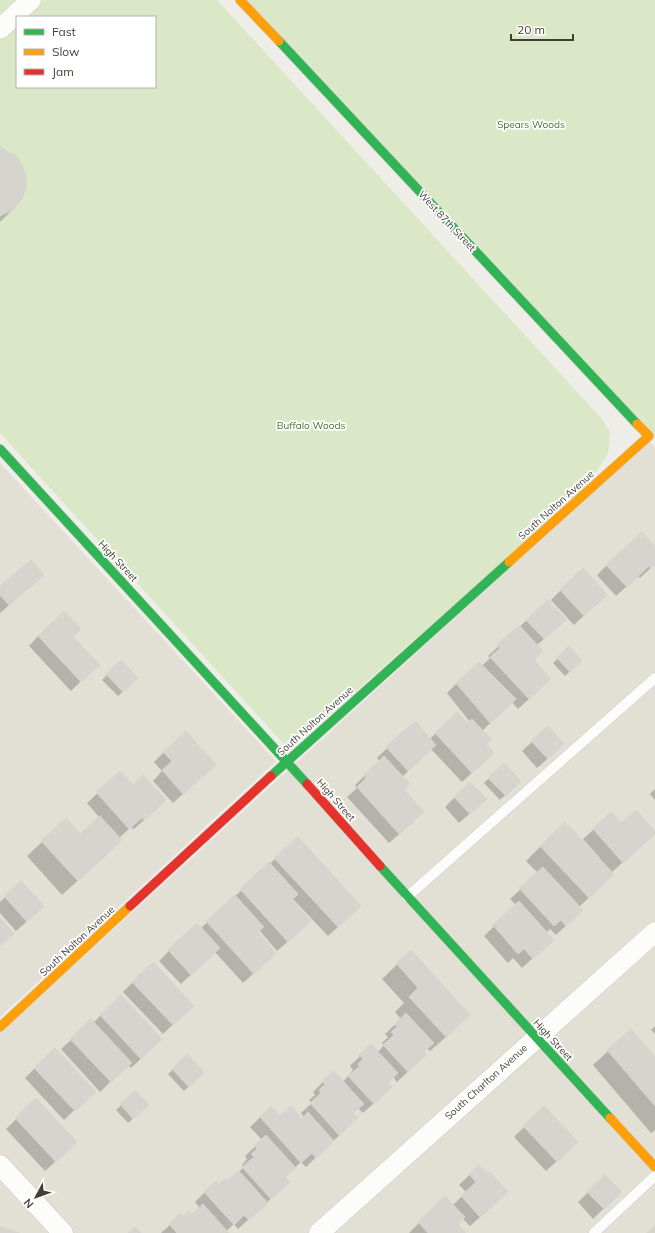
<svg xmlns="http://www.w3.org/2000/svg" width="655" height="1233" font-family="Mulish,sans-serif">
  <rect width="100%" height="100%" fill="#eeede7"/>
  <!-- residential -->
  <g fill="#e2dfd5">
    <polygon points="649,441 655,448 655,1233 0,1233 0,1033"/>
    <polygon points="0,463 276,761 0,1017"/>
  </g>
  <!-- green -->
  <g fill="#dbe8c8" fill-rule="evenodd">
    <path d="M0,0H217L602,419L610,432L608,454L582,492L298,742L283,743L0,433ZM17,17H155V87H17Z"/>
    <polygon points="247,0 655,0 655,439"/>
  </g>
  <!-- shadow -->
  <g fill="#0003">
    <polygon points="0,149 15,207 0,222"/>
    <polygon points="655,548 655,564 640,578 638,576 616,596 597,575 607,565"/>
    <polygon points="32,585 0,613 0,587"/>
    <polygon points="561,590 596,604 574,625 551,600"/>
    <polygon points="527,620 554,630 536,646 533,660 540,689 518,709 512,702 482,731 485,744 483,763 462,782 431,749 402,777 403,790 413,822 389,843 347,797 357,788 355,785 380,761 377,758 387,748 430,739 436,733 467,725 470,722 447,693 456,684 482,666 490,658 488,656"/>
    <polygon points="38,636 72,637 88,674 71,691 29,646"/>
    <polygon points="569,648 581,661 565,676 553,663"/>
    <polygon points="121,661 137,678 118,696 102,680"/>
    <polygon points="532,742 553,754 537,768 522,751"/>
    <polygon points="164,752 215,765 173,803 153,781 162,771 154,762"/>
    <polygon points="503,765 520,781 500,800 484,783"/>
    <polygon points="120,772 155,810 134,829 131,827 119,838 106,855 62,895 27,856 42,842 80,835 99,817 87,803"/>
    <polygon points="655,789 655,800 650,794"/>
    <polygon points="455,797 475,809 459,823 445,807"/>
    <polygon points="611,814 620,824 655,833 611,873 598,889 579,907 572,920 556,935 550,929 546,933 542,950 522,968 513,958 508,963 484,936 516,905 510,899 538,873 526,861 541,846 598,859 600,858 583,839"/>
    <polygon points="275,859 350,916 328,936 293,899 291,900 300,931 277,951 259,930 257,932 265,963 243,983 215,952 181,984 159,961 169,951 201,928"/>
    <polygon points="21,882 33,916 16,931 0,913 0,902"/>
    <polygon points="411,951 454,1030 430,1051 427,1048 415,1065 397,1082 393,1077 387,1083 381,1097 363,1113 358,1108 352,1114 347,1128 306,1167 301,1162 290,1172 284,1178 289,1182 238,1229 234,1224 226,1231 228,1233 161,1233 181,1215 183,1217 192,1215 200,1208 195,1202 205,1192 227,1183 244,1167 242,1165 247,1159 245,1156 262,1140 250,1127 271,1107 280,1118 302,1120 304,1117 301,1113 312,1103 309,1100 315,1095 313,1092 323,1082 334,1072 343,1082 353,1070 350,1066 371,1045 378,1052 384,1045 382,1043 388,1037 385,1034 401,1019 395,1012 404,1003 382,979"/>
    <polygon points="133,982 183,1015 163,1034 123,992"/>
    <polygon points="121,996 151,1049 131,1068 128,1065 100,1092 61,1049 71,1040 93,1023"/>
    <polygon points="655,1026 655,1034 651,1030"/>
    <polygon points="631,1030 655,1058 655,1130 651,1133 593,1065"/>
    <polygon points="187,1056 203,1072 184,1091 168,1074"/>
    <polygon points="35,1068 84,1101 64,1120 25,1078"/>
    <polygon points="135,1092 143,1110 128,1123 116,1110"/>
    <polygon points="36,1100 66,1152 45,1171 6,1129"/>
    <polygon points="544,1107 567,1152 546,1171 514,1137"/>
    <polygon points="479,1166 497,1202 470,1226 462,1218 456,1224 465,1233 409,1233 419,1223 453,1205 466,1192 459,1185"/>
    <polygon points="605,1176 610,1202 593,1219 578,1202"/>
  </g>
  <!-- building -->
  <g fill="#d6d4ce" stroke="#d6d4cd">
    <polygon points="0,147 16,156 22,165 26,176 26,188 22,199 15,208 0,216"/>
    <polygon points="642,532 655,547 655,565 651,569 649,566 627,587 606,565"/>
    <polygon points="31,560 44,575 9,605 0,595 0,586"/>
    <polygon points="583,568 607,595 584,616 560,590"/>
    <polygon points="548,600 566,620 544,639 526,620"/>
    <polygon points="64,611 81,629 73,637 100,665 81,682 38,636"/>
    <polygon points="519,625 543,651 534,660 551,679 529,699 490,657 500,648 497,645"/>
    <polygon points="569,646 582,661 570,672 557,658"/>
    <polygon points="121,660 138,678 123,692 106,674"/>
    <polygon points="479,662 516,699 490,723 456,683"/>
    <polygon points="457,712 467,723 472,719 492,740 486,744 494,753 472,773 435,733"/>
    <polygon points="415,721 436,745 408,771 386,747"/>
    <polygon points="548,726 564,744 548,759 531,741"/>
    <polygon points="186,731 216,765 183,794 162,770 172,761 163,752"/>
    <polygon points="384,756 410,784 404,790 424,812 399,834 357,787 366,778 364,775"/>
    <polygon points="504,763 521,781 506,796 488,778"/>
    <polygon points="120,771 133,785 143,775 166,800 145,820 142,818 129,829 96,792"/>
    <polygon points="470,782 487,799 470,814 454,797"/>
    <polygon points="636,810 655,832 655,834 623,863 593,829 611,812 621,823"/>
    <polygon points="100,816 122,840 78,881 41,841 66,818 80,834"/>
    <polygon points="565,822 614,874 589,898 540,846"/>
    <polygon points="298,837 361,906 338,927 274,858"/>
    <polygon points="269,862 298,894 292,900 311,921 288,942 240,889"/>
    <polygon points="543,867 583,910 566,926 561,920 554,926 519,888"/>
    <polygon points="21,881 44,906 27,922 4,896"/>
    <polygon points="235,895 264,927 258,932 276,953 254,974 206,921"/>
    <polygon points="519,901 554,940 533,959 524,949 518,954 493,925"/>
    <polygon points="0,918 14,934 0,946"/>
    <polygon points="197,923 220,948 191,975 168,950"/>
    <polygon points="411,950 470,1015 446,1037 409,997 418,988 396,963"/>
    <polygon points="153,962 194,1006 173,1025 132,982"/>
    <polygon points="121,995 162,1039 141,1059 100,1015"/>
    <polygon points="406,1013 434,1043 424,1052 426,1055 408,1072 383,1045 394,1035 391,1032 397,1027 395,1024"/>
    <polygon points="91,1019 132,1063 111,1082 70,1039"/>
    <polygon points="631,1029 655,1057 655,1106 607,1050"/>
    <polygon points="371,1044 398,1073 388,1083 392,1087 374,1104 348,1076 360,1066 358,1064 363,1059 359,1055"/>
    <polygon points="55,1048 96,1092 75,1111 34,1068"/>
    <polygon points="187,1054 204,1072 189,1087 172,1069"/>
    <polygon points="334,1071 364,1104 353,1113 358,1118 339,1135 310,1103 321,1093 319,1090 325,1084 322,1081"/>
    <polygon points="135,1091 149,1105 133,1119 120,1104"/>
    <polygon points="36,1098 77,1142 56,1162 15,1118"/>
    <polygon points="271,1106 280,1116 291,1106 302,1119 308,1112 334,1141 316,1158 312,1153 301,1163 260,1117"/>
    <polygon points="544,1106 578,1142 557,1162 523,1126"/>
    <polygon points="266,1135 296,1168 285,1177 290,1182 271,1199 242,1167 254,1157 251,1154 257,1149 254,1146"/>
    <polygon points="479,1165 488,1174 490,1172 508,1192 480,1217 461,1196 476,1182 469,1174"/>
    <polygon points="239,1171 268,1203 249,1220 244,1215 234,1225 204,1192 216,1181 219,1184 225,1179 227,1181"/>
    <polygon points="605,1175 622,1192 604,1209 587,1192"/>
    <polygon points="445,1196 465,1217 458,1224 466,1233 428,1233 418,1222"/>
    <polygon points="203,1204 229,1233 177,1233 169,1224 181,1213 183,1216 189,1211 192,1214"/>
    <polygon points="655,1225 655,1233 647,1233"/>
    <polygon points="0,1227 20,1233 0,1233"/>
    <polygon points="136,1227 141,1233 128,1233"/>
  </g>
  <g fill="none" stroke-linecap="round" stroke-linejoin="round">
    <defs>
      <g id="lane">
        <polyline points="407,897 655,678"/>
        <polyline points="594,1233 655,1176"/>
      </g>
      <g id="street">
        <polyline points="0,29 31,0"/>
        <polyline points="0,1165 63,1233"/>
        <polyline points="319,1233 655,932"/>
      </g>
      <g id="fast">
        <polyline points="279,41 637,424"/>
        <polyline points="0,449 307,784"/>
        <polyline points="271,776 509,562"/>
        <polyline points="380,866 610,1118"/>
      </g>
      <g id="slow">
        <polyline points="240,0 279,41"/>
        <polyline points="509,562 649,436 637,424"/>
        <polyline points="0,1027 130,906"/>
        <polyline points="610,1118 655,1167"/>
      </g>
      <g id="jam">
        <polyline points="307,784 380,866"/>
        <polyline points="130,906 271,776"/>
      </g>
    </defs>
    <!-- lane casing -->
    <use href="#lane" stroke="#cac9c3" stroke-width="11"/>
    <!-- street casing -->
    <use href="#street" stroke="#cac9c3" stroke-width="21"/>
    <!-- fast casing -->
    <use href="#fast" stroke="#cdcabf" stroke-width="10"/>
    <!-- slow casing -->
    <use href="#slow" stroke="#cdcabf" stroke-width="10"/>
    <!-- jam casing -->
    <use href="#jam" stroke="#cdcabf" stroke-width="10"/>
    <!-- lane -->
    <use href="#lane" stroke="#fcfcfb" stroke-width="10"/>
    <!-- street -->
    <use href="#street" stroke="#fcfcfb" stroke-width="20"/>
    <!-- fast -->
    <use href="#fast" stroke="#30b455" stroke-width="9"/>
    <!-- slow -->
    <use href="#slow" stroke="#ff9f0a" stroke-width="9"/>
    <!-- jam -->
    <use href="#jam" stroke="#e5322d" stroke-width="9"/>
  </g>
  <g text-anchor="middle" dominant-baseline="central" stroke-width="3.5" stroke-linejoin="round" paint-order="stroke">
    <!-- park labels -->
    <g font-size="10" fill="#45722b" stroke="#fff">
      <text x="531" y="124">Spears Woods</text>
      <text x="311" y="425">Buffalo Woods</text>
    </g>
    <!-- street labels -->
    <g font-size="10" fill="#433e34" stroke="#fff">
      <text transform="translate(447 221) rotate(47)">West 87th Street</text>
      <text transform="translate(556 505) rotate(-42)">South Nolton Avenue</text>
      <text transform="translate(118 561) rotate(47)">High Street</text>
      <text transform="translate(315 721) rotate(-42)">South Nolton Avenue</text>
      <text transform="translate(336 800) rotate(49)">High Street</text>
      <text transform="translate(77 941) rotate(-43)">South Nolton Avenue</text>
      <text transform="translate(553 1040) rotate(47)">High Street</text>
      <text transform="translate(486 1082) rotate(-42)">South Charlton Avenue</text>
    </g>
  </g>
  <!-- legend -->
  <rect x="16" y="16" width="140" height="72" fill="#ffffff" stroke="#b4b2ae"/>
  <rect x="24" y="29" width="20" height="6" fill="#30b455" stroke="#b4b2ae"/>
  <text x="52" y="36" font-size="12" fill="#433e34">Fast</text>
  <rect x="24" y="49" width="20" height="6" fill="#ff9f0a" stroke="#b4b2ae"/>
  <text x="52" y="56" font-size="12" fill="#433e34">Slow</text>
  <rect x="24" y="69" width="20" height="6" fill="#e5322d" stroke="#b4b2ae"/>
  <text x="52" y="76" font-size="12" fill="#433e34">Jam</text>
  <!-- north arrow -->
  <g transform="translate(36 1197) rotate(229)" stroke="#ffffff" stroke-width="3" paint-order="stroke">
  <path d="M0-3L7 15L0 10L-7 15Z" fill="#433e34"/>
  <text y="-6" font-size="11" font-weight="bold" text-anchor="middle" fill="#433e34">N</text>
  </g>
  <!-- scale -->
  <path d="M511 34v6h62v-6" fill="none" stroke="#433e34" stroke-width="2"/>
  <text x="517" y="34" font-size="12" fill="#433e34" stroke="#ffffff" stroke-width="3" paint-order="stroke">20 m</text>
</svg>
